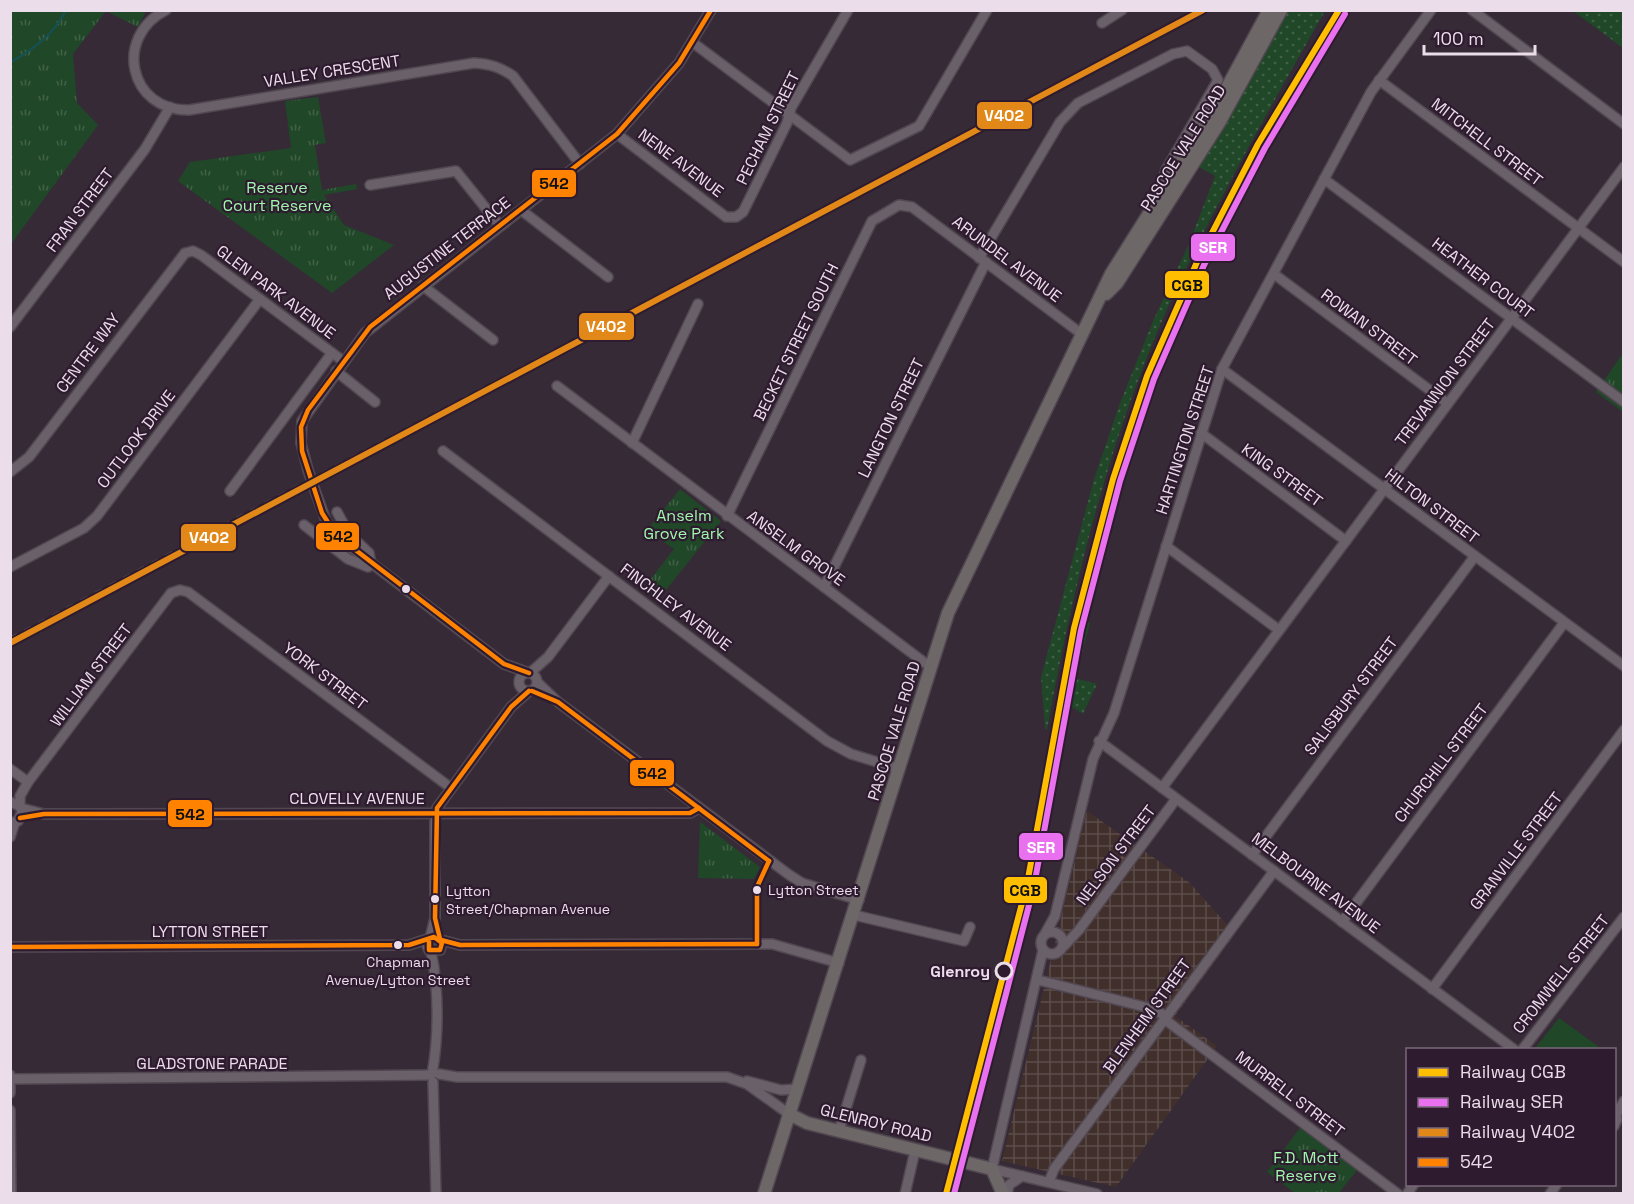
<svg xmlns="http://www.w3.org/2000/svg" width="1634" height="1204" font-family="'Space Grotesk',sans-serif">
  <defs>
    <pattern id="industrial-grid" width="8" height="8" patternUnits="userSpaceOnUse" patternTransform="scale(1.5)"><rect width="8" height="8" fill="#412f2b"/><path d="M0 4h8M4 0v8" fill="none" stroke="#5d4d4a"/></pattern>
    <pattern id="grass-dots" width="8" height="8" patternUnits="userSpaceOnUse" patternTransform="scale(1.5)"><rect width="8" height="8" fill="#204728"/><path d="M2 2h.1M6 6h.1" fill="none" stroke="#416147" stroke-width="1.8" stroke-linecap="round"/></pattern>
    <pattern id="park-tufts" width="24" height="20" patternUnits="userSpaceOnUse" patternTransform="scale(1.5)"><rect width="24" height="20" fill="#204728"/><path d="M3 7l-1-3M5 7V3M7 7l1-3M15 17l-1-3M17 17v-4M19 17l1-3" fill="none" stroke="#416147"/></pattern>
  </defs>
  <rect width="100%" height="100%" fill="#352a35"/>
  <!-- industrial -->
  <polygon fill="url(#industrial-grid)" points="1087,811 1190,883 1235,934 1175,1016 1217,1046 1116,1187 1002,1161"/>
  <!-- grass -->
  <g fill="url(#grass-dots)">
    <path d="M1286,11H1325C1270,108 1214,205 1168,307C1108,442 1073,586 1047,730L1045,729L1041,677L1094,479L1120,403L1153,321L1188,246L1215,176L1197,166L1239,98Z"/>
    <path d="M1343,11H1349C1312,73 1273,135 1239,199C1168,331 1123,476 1082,620L1090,623L1075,678L1097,684L1083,714L1072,707H1064C1081,601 1105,497 1143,396C1194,260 1265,133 1343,11Z"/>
    <polygon points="1573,11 1623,11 1623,48"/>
  </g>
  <!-- park -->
  <g fill="url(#park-tufts)">
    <polygon points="11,10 146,10 146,11 138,27 106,11 73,54 77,103 98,125 11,244"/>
    <polygon points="318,97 326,143 315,145 322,190 356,184 357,189 324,195 344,225 394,245 332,293 178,181 190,162 291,148 285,101"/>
    <polygon points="1623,353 1623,412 1596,392"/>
    <polygon points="680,489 721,521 658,600 643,589 674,549 647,530"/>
    <polygon points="700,822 760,867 754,879 698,878"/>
    <polygon points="1300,1128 1357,1170 1339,1193 1295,1193 1267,1172"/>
  </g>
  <!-- pitch -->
  <polygon fill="#204728" points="1559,1018 1599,1047 1597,1049 1540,1050 1536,1047"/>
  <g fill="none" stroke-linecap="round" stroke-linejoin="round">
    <!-- stream -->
    <path stroke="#145155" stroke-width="2" d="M10,63C34,48 53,36 66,10"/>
    <defs>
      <g id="minor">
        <path d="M166,10C113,37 129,111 189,110L474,63C490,64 500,67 513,76L580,164"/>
        <polyline points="1472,10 1624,124"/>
        <polyline points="1102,23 1122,10"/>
        <polyline points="692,42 850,160 919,126 987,10"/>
        <polyline points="1379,80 1624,262"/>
        <polyline points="617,134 726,217 736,217 743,212 787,123 791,108 848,10"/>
        <polyline points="1324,179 1624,402"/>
        <polyline points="370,185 456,171 500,226"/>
        <polyline points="521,210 608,277"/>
        <polyline points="979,258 1060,122 1078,103 1173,54 1187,51 1212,69 1218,80 1166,170 1158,196"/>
        <polyline points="1274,274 1447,403"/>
        <polyline points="423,286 493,340"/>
        <polyline points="10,327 145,149 170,107"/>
        <polyline points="1222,369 1624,666"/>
        <polyline points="336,371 375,402"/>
        <polyline points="557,386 925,663 932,665"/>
        <polyline points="1201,433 1346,541"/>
        <polyline points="632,443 698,304"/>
        <polyline points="443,451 827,741 851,754 900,769"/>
        <polyline points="308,470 301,443 302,421 365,333 617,134 679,63 711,10"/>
        <polyline points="10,472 29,457 185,253 193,251 201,255 343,361"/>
        <polyline points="312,482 326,521 341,540 504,664 529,673"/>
        <polyline points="230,491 332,353"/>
        <polyline points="727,516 872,221 899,205 912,207 1083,335"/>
        <polyline points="304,525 348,559 368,567 371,564 369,553 349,534 337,512"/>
        <polyline points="1166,546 1279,630"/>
        <polyline points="10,567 84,528 97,516 260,299"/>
        <polyline points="824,587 986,262"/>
        <polyline points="530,673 548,657 609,576"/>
        <circle cx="528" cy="682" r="9"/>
        <polyline points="538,683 558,702 788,874 802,883 859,900"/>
        <polyline points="1099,741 1515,1050"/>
        <polyline points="10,769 28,782"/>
        <polyline points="1162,788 1624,167"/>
        <polyline points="10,802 20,806 22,812 18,821 10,823"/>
        <polyline points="20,806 20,796 28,782 171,593 180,590 188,592 451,788"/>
        <polyline points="21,808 44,814 690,813 699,808"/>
        <polyline points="10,837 15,822"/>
        <polyline points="1252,855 1475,556"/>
        <polyline points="854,915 964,941 970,927"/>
        <polyline points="1342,922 1564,623"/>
        <circle cx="1052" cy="943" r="11"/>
        <polyline points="1045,934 1055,916 1093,759 1114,713 1222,369 1371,92 1431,10"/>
        <polyline points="430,938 435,918 435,822 437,808 511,707 529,691"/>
        <polyline points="441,940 460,945 772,944 839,963"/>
        <polyline points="1064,946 1079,930 1176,799"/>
        <polyline points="10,947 409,945 434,937 442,943 440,950 429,950 427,946 429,939"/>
        <polyline points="1043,950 992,1169 1097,1194"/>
        <path d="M431,951C439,989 439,1036 432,1074"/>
        <polyline points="1038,980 1153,1009 1166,1016"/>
        <polyline points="1432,989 1624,730"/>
        <polyline points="1164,1019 1398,1194"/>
        <polyline points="1522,1050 1624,917"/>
        <polyline points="439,1074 457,1077 727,1077 747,1084 789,1114"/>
        <polyline points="10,1075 10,1093"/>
        <polyline points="11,1079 431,1075"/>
        <polyline points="747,1081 781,1090 797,1089"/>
        <polyline points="433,1082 436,1194"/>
        <polyline points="10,1110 11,1194"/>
        <polyline points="1614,1113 1617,1119 1614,1126"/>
        <polyline points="1616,1115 1624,1101"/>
        <polyline points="839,1131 861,1060"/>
        <polyline points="1049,1182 1054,1169 1274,871"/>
        <polyline points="905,1194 915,1151"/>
        <polyline points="952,1194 960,1162"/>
        <polyline points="1007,1194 1009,1185 1022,1176"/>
        <polyline points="1407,1194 1414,1184"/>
        <polyline points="1550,1194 1557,1184"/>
      </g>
      <g id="major">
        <polyline points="1106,294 1117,283 1219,123 1281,10"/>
        <polyline points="789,1114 807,1123 992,1169 1003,1194"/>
        <polyline points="764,1194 948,613 1111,274 1218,104 1269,10"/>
      </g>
    </defs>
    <!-- minor casing -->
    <use href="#minor" stroke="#514751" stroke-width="12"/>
    <!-- major casing -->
    <use href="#major" stroke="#514751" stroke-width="15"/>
    <!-- minor -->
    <use href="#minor" stroke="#6a6069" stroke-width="9"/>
    <!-- major -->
    <use href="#major" stroke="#6d6767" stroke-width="12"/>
    <!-- rail -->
    <polyline stroke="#6d656c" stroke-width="2" stroke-dasharray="8 8" stroke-linecap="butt" points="10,638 1196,10"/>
    <defs>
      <polyline id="minor-bridge" points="308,470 312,482"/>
    </defs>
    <!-- minor-bridge casing -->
    <use href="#minor-bridge" stroke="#514751" stroke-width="12" stroke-linecap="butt"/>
    <!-- minor-bridge -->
    <use href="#minor-bridge" stroke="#6a6069" stroke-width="9"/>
    <defs>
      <g id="bus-1">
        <polyline points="529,673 504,664 336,535 322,513 302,451 301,427 308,410 370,327 617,134 679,63 711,10"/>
        <polyline points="532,691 558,702 769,861"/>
        <polyline points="20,818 44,814 690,813 699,808"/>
        <polyline points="440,939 435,918 437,808 511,707 529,691"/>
        <polyline points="441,940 460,945 757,944"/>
        <polyline points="757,944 757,887 769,861"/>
        <polyline points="10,947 409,945 434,937 442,943 440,950 429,950 429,939"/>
      </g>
    </defs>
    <!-- bus-1 casing -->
    <use href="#bus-1" stroke="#2f1b2f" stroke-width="9"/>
    <!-- bus-1 -->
    <use href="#bus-1" stroke="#ff8200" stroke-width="4.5"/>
    <defs>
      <polyline id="rail-1" points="946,1194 1027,884 1074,628 1113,479 1147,376 1197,262 1258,144 1339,10"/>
      <polyline id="rail-2" points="954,1194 1034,886 1081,630 1120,481 1154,379 1204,265 1265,148 1345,14"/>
      <polyline id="rail-3" points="10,643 1203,10"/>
    </defs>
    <!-- rail-1 casing -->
    <use href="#rail-1" stroke="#2f1b2f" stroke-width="10"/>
    <!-- rail-2 casing -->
    <use href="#rail-2" stroke="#2f1b2f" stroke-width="10"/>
    <!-- rail-3 casing -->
    <use href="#rail-3" stroke="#2f1b2f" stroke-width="10"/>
    <!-- rail-1 -->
    <use href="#rail-1" stroke="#ffbe00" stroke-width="6"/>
    <!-- rail-2 -->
    <use href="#rail-2" stroke="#e971ef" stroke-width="6"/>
    <!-- rail-3 -->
    <use href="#rail-3" stroke="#e18818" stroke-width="6"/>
  </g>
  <!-- markers -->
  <g fill="#ebddea" stroke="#2f1b2f" stroke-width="2">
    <circle cx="406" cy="589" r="5"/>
    <circle cx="757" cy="890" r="5"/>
    <circle cx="435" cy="899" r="5"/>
    <circle cx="398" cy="945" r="5"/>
  </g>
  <circle fill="#2f1b2f" stroke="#ebddea" stroke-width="3" cx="1004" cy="971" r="8"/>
  <g text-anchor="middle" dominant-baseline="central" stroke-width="4.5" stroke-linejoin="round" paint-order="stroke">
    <!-- bus labels -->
    <g font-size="14" fill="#ebddea" stroke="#2f1b2f" text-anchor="start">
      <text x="768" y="890">Lytton Street</text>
      <text x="446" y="891">Lytton<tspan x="446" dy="18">Street/Chapman Avenue</tspan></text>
      <text x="398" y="962" text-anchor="middle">Chapman<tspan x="398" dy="18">Avenue/Lytton Street</tspan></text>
    </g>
    <!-- street labels -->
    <g font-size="16" fill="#ebddea" stroke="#2f1b2f">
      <text transform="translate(332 71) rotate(-9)">VALLEY CRESCENT</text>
      <text transform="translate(768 128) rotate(-64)">PECHAM STREET</text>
      <text transform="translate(1487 142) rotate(37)">MITCHELL STREET</text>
      <text transform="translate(1183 148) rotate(-58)">PASCOE VALE ROAD</text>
      <text transform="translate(681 163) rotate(37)">NENE AVENUE</text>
      <text transform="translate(80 210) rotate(-53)">FRAN STREET</text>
      <text transform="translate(447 248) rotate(-38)">AUGUSTINE TERRACE</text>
      <text transform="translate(1007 259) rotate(37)">ARUNDEL AVENUE</text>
      <text transform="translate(1483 278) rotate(37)">HEATHER COURT</text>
      <text transform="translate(276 292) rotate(37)">GLEN PARK AVENUE</text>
      <text transform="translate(1369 327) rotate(37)">ROWAN STREET</text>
      <text transform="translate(796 342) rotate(-64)">BECKET STREET SOUTH</text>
      <text transform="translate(88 353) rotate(-53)">CENTRE WAY</text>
      <text transform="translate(1445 382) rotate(-53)">TREVANNION STREET</text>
      <text transform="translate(891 418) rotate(-64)">LANGTON STREET</text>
      <text transform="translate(136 439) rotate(-53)">OUTLOOK DRIVE</text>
      <text transform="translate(1185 440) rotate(-72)">HARTINGTON STREET</text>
      <text transform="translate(1282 475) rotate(36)">KING STREET</text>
      <text transform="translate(1432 506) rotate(37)">HILTON STREET</text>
      <text transform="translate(796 548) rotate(36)">ANSELM GROVE</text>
      <text transform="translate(676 607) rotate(37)">FINCHLEY AVENUE</text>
      <text transform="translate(91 675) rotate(-53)">WILLIAM STREET</text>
      <text transform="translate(325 676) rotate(37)">YORK STREET</text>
      <text transform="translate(1351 696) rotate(-53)">SALISBURY STREET</text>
      <text transform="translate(894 731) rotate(-73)">PASCOE VALE ROAD</text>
      <text transform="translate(1441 763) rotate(-53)">CHURCHILL STREET</text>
      <text x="357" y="798">CLOVELLY AVENUE</text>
      <text transform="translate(1516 851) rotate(-53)">GRANVILLE STREET</text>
      <text transform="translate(1116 855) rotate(-53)">NELSON STREET</text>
      <text transform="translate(1316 883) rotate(37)">MELBOURNE AVENUE</text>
      <text x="210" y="931">LYTTON STREET</text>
      <text transform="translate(1561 974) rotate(-52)">CROMWELL STREET</text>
      <text transform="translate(1147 1016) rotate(-54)">BLENHEIM STREET</text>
      <text x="212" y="1063">GLADSTONE PARADE</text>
      <text transform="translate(1290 1094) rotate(37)">MURRELL STREET</text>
      <text transform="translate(876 1123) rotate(14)">GLENROY ROAD</text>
    </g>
    <!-- park labels -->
    <g font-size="16" fill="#9ff9ac" stroke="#2f1b2f">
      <text x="277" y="187">Reserve<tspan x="277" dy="18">Court Reserve</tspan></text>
      <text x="684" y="515">Anselm<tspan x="684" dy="18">Grove Park</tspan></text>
      <text x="1306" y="1157">F.D. Mott<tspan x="1306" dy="18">Reserve</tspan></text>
    </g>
    <!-- stop labels -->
    <g font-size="16" font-weight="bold" fill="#ebddea" stroke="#2f1b2f" text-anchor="end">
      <text x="990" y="971">Glenroy</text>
    </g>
  </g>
  <g stroke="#2f1b2f" stroke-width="2">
    <rect x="976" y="101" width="57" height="29" rx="6" fill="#e18818"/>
    <rect x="531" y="169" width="46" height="29" rx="6" fill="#ff8200"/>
    <rect x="1190" y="233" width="46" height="29" rx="6" fill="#e971ef"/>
    <rect x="1164" y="270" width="46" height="29" rx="6" fill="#ffbe00"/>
    <rect x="578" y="312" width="57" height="29" rx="6" fill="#e18818"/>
    <rect x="315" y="522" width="45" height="29" rx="6" fill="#ff8200"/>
    <rect x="180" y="523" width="57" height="29" rx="6" fill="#e18818"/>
    <rect x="629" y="759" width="46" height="28" rx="6" fill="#ff8200"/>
    <rect x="167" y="799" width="46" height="29" rx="6" fill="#ff8200"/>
    <rect x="1018" y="832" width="46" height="29" rx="6" fill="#e971ef"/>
    <rect x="1003" y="876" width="45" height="28" rx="6" fill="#ffbe00"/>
  </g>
  <g font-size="16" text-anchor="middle" font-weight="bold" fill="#fff">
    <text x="1004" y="121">V402</text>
    <text x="1213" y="253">SER</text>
    <text x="606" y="332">V402</text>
    <text x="209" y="543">V402</text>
    <text x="1041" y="853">SER</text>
  </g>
  <g font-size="16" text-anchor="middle" font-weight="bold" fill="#111">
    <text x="554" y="189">542</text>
    <text x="1187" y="291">CGB</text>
    <text x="338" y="542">542</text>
    <text x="652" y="779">542</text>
    <text x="190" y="820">542</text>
    <text x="1025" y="896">CGB</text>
  </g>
  <!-- border -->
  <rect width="1634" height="1204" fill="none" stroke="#ebddea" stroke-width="24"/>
  <!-- legend -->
  <rect x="1406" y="1048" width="210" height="138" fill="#2f1b2f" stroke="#7a697a" stroke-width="1.5"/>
  <rect x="1418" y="1068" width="30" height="9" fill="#ffbe00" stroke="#7a697a" stroke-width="1.5"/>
  <text x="1460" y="1078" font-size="18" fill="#ebddea">Railway CGB</text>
  <rect x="1418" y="1098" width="30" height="9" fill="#e971ef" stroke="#7a697a" stroke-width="1.5"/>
  <text x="1460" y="1108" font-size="18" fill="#ebddea">Railway SER</text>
  <rect x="1418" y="1128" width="30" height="9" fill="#e18818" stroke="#7a697a" stroke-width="1.5"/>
  <text x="1460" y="1138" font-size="18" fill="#ebddea">Railway V402</text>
  <rect x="1418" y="1158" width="30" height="9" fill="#ff8200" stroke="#7a697a" stroke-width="1.5"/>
  <text x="1460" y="1168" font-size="18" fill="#ebddea">542</text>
  <!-- scale -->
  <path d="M1424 45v9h111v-9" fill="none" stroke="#ebddea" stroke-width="3"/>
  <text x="1433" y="45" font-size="18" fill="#ebddea" stroke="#2f1b2f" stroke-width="4.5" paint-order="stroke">100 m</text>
</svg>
